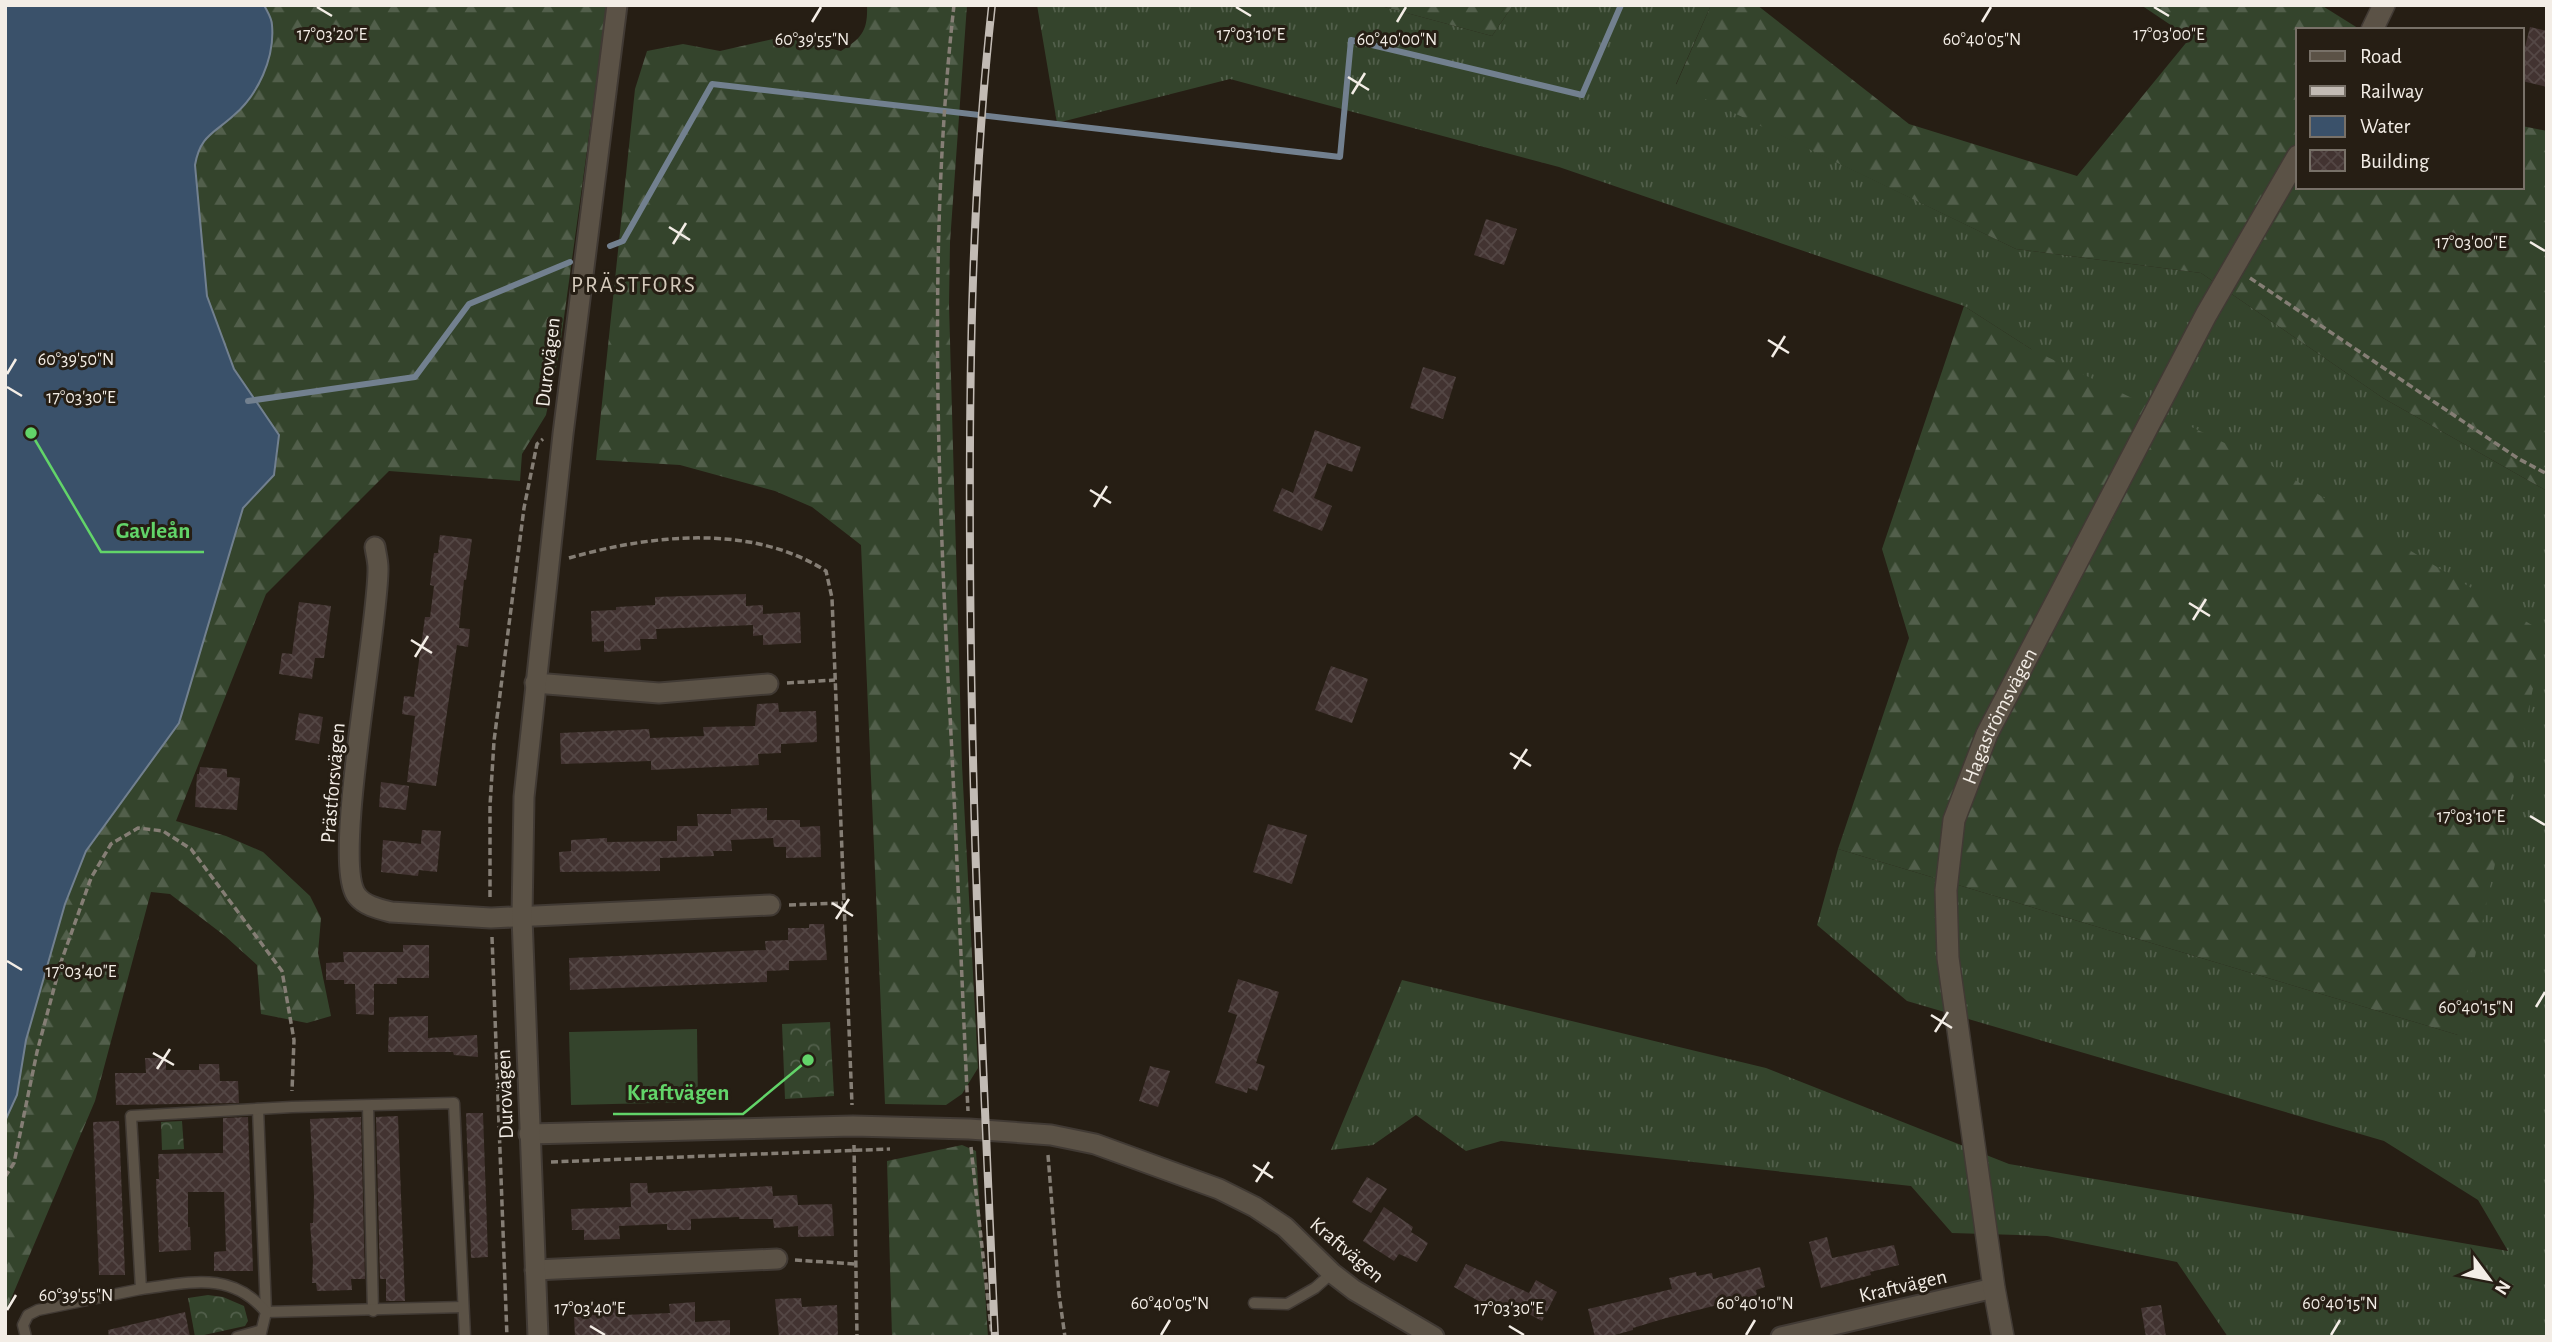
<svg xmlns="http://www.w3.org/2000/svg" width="2552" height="1342" font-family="'Alegreya Sans',sans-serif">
  <defs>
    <pattern id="grass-tufts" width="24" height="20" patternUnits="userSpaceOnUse" patternTransform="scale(1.75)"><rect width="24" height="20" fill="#34442c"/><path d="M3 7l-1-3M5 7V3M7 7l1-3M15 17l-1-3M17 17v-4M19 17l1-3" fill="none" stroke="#525f4b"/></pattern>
    <pattern id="forest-firs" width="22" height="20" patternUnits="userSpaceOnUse" patternTransform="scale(1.75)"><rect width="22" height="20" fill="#34442c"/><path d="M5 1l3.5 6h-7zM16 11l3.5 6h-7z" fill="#525f4b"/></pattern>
    <pattern id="park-crowns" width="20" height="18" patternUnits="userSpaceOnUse" patternTransform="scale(1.75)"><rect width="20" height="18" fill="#34442c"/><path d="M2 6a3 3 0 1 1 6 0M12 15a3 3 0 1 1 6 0" fill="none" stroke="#525f4b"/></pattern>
    <pattern id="building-cross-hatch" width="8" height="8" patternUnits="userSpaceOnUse" patternTransform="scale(1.75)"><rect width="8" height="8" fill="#423331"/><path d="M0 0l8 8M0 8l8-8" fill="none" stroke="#544745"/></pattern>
  </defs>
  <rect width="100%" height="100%" fill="#261e14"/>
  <!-- grass -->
  <polygon fill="url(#grass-tufts)" points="1037,5 1377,5 1492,36 1513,5 1711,5 1676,84 2016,249 2201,273 2383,398 2547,491 2547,1337 2228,1337 2177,1262 2047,1236 1952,1233 1911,1186 1501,1141 1466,1151 1416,1115 1373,1145 1331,1150 1402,980 1766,1068 2009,1164 2508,1251 2478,1200 2384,1141 1907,1001 1817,925 1838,849 2458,1035 2031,349 1964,306 1559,167 1230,79 1057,123"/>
  <!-- forest -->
  <g fill="url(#forest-firs)">
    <polygon points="264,5 607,5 559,354 546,415 522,454 520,481 389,471 266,594 176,821 226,836 263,852 310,896 321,918 318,953 331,1016 307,1023 261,1014 257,965 225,936 170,894 151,892 95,1101 5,1313 5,1121 17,1095 26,1040 65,904 86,851 179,723 243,508 275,475 279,435 234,369 207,296 195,165 198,149 211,133 234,116 272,23"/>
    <path d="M867,5H967L950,242L949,305L962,765L978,1068L962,1094L946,1105L885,1104L861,545L812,507L775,491L680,465L596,460L635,89L647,51L683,44L720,51L782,37L841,51C862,38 868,31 867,5Z"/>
    <polygon points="1377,5 1513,5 1492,36"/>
    <polygon points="1711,5 1757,5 1909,124 2077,176 2190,38 2141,5 2321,5 2361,30 2298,30 2298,187 2522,187 2522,126 2547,131 2547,491 2383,398 2201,273 2016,249 1676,85"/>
    <polygon points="1964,306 2031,349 2272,466 2545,633 2458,1035 1838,849 1909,638 1882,549"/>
    <polygon points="962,1145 976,1151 988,1337 892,1337 887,1161"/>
  </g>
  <!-- park -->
  <g fill="url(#park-crowns)">
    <polygon points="830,1022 834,1096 785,1099 782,1024"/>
    <polygon points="182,1121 184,1149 162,1150 161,1122"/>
    <polygon points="208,1295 223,1297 244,1306 248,1321 245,1326 195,1337 188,1298"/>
  </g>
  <!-- garden -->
  <polygon fill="#34442c" points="697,1029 698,1102 571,1105 569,1032"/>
  <!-- water -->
  <path fill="#3a516a" stroke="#72808f" stroke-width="2" d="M5,5H264C267,11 272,18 272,25C275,58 258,95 233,116C213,134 200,136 195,165L207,296L234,369L279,435L274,475L243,508L179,723L86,851L65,904L26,1040L17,1095L5,1121Z"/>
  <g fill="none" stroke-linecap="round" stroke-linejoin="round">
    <!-- stream -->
    <g stroke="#72808f" stroke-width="6">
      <polyline points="610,246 623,241 712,84 1340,157 1351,40 1582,95 1621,5"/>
      <polyline points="248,401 415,377 469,304 570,262"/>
    </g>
  </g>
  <!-- building -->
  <g fill="url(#building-cross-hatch)">
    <polygon points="2530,27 2547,31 2547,87 2522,81 2522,59"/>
    <polygon points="1486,219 1517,229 1504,265 1474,255"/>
    <polygon points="1423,367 1456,377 1443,419 1410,408"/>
    <polygon points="1315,430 1361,447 1352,472 1327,463 1314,498 1332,506 1322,531 1273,511 1282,488 1293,493"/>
    <polygon points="440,535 472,539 466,580 464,580 459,628 470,629 468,647 457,645 436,786 407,782 415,716 402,714 404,696 414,697 425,617 430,617 434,586 430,585 434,553 438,553"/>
    <polygon points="746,594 746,606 763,605 763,614 800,612 801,643 763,645 763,635 753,636 753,625 656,629 657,639 640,639 641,650 604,652 604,641 592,642 591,611 616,610 616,607 655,605 655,597"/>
    <polygon points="299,602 331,606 324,658 315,658 312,679 279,674 282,653 292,654"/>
    <polygon points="1331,666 1368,679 1352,723 1315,710"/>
    <polygon points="778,703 779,712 816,711 817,742 781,744 781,753 758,754 759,765 651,770 651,761 561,764 560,733 649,729 650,738 704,736 703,727 755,726 757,704"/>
    <polygon points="299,713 323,717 319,744 295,740"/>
    <polygon points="200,767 227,769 227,777 240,778 237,810 195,807 197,774 199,774"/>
    <polygon points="381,782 409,786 406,810 379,807"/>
    <polygon points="767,808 767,820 800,820 800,827 820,826 821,857 786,858 786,847 774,847 773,838 731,840 732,851 713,851 714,856 660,858 660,871 560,872 559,852 571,851 571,840 607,838 607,842 677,841 677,826 698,826 697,814 731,814 731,809"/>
    <polygon points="1268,824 1307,835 1292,884 1253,872"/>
    <polygon points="422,830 441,831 437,872 419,870 418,876 381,872 383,840 421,844"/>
    <polygon points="809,924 824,924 827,960 789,961 789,970 767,971 767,982 570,990 569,958 766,950 765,941 788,940 788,928 809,928"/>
    <polygon points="403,945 429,945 429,978 397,978 397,984 374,984 374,1015 356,1014 355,984 344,984 344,980 326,980 326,963 344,962 343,952 403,952"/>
    <polygon points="1238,979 1279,992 1256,1063 1265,1066 1257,1091 1248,1088 1247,1093 1215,1083 1237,1015 1228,1012"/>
    <polygon points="428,1016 428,1038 477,1035 478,1057 454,1055 453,1052 388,1052 389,1017"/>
    <polygon points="145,1058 166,1058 166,1070 199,1070 199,1064 219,1064 220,1081 238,1081 239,1103 116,1105 115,1073 146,1073"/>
    <polygon points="1150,1066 1170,1071 1158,1107 1139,1101"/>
    <polygon points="466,1113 483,1113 488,1257 471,1258"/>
    <polygon points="398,1116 405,1301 386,1301 386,1279 380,1279 376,1117"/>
    <polygon points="248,1117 253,1271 214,1271 214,1252 226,1251 224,1192 188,1192 188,1227 190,1227 191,1250 159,1252 156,1179 159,1179 158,1154 223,1153 223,1118"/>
    <polygon points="361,1117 365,1279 351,1279 352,1290 317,1291 316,1283 312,1283 313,1261 310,1223 313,1223 314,1196 310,1119"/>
    <polygon points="119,1121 125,1275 99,1275 93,1122"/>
    <polygon points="1367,1177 1387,1189 1371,1213 1352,1202"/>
    <polygon points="630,1183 647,1183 648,1193 772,1186 773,1196 797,1195 798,1205 832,1204 834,1236 798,1237 798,1226 774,1228 773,1219 739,1219 739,1217 691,1219 691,1230 667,1230 667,1224 619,1226 620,1239 584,1240 584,1230 572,1230 571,1209 631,1207"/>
    <polygon points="1384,1207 1413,1227 1411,1232 1428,1243 1417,1262 1399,1254 1394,1261 1363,1241"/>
    <polygon points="1827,1237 1832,1258 1894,1245 1899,1265 1870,1272 1871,1275 1821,1288 1809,1242"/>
    <polygon points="1466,1264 1529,1293 1536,1280 1557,1292 1542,1321 1523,1311 1518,1320 1505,1313 1503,1315 1454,1287"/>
    <polygon points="1760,1267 1765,1287 1756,1290 1757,1295 1666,1318 1633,1328 1633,1330 1607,1337 1595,1337 1588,1309 1672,1289 1669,1278 1696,1272 1697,1276 1712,1273 1713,1279"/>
    <polygon points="801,1298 802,1307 837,1305 838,1337 779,1337 775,1299"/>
    <polygon points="695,1302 695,1322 730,1320 730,1337 636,1337 636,1335 575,1337 574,1317 587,1316 586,1305 622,1303 623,1315 670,1313 669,1304"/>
    <polygon points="2161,1305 2166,1337 2146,1337 2141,1308"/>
    <polygon points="185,1312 190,1337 109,1337 108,1330"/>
  </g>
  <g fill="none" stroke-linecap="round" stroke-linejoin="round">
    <defs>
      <g id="service">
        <polyline points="368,1106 373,1311"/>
        <polyline points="258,1109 266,1312 463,1307"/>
        <polyline points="1254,1303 1287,1304 1315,1288 1332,1273"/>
        <polyline points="26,1337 23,1325 28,1315 38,1310 141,1289"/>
        <polyline points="237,1337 259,1331"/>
        <path d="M260,1337L266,1312C231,1270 189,1283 141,1289L131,1116L292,1107L454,1103L465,1337"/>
      </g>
      <g id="minor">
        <path d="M375,547C376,554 378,561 378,568C379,626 331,863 357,896C365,906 379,909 391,912L491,918L770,905"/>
        <polyline points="535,683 659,693 768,684"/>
        <polyline points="529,1134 853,1126 969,1129 1051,1135 1095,1144 1219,1189 1255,1207 1285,1227 1332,1273 1354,1290 1434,1337"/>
        <polyline points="535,1270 777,1259"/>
        <polyline points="538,1337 522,917 524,797 563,434 617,5"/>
        <polyline points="1781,1337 1994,1288"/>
      </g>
      <g id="tertiary">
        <polyline points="2372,30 2384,5"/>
        <path id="s1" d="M2003,1337L1994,1288L1948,958L1946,890L1954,820L1987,734L2206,315L2298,156"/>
      </g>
    </defs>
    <!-- service casing -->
    <use href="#service" stroke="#413a34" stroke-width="13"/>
    <!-- minor casing -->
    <use href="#minor" stroke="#413a34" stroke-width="23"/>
    <!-- tertiary casing -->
    <use href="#tertiary" stroke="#413a34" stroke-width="24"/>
    <!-- path -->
    <g stroke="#857e75" stroke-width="3.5" stroke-dasharray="7 3.5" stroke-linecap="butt">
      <path d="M954,5C929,229 937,453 948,678C956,822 961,967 968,1111"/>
      <polyline points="2250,278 2519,459 2547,474"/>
      <path d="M569,558C650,535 751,523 826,571L832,598L852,1105"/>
      <polyline points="787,683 835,680"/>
      <polyline points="490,897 490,806 494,741 524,508 537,444 543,439"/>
      <polyline points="789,905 843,903"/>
      <polyline points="492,937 507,1337"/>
      <polyline points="854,1145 857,1337"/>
      <polyline points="971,1147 992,1337"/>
      <polyline points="1048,1155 1059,1294 1065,1337"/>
      <polyline points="551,1162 890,1149"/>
      <polyline points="5,1177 14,1163 37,1052 61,962 91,878 111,844 138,828 163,831 191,849 282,971 294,1040 292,1091"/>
      <polyline points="795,1260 855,1264"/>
    </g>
    <!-- service -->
    <use href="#service" stroke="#5b5246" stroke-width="10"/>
    <!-- minor -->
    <use href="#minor" stroke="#5b5246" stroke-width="19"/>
    <!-- tertiary -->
    <use href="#tertiary" stroke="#5b5246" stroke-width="21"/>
    <defs>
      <path id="rail" d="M992,5C972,186 969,366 970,547C971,810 983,1074 995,1337"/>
    </defs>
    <!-- rail casing -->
    <use href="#rail" stroke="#c2bbb4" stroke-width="8"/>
    <!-- rail -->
    <use href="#rail" stroke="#261e14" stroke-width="5" stroke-dasharray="16" stroke-linecap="butt"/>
  </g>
  <!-- ticks -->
  <path fill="none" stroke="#f3ede6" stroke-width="2.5" d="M317,7L332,16M1236,7L1251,16M2154,7L2169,16M812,22L821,7M1397,22L1406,7M1982,22L1991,7M1348,77L1369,90M1352,94L1365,73M669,227L690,240M2530,242L2545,251M673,244L686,223M1768,340L1789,353M1772,357L1785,336M7,374L16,359M7,387L22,396M1090,490L1111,503M1094,507L1107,486M2189,603L2210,616M2193,620L2206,599M411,640L432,653M415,657L428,636M1510,753L1531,766M1514,769L1527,749M2530,816L2545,825M832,903L853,916M836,919L849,899M7,961L22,970M2536,1007L2545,992M1931,1015L1952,1028M1935,1032L1948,1012M153,1053L174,1065M157,1069L170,1049M1253,1165L1273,1178M1256,1182L1269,1162M7,1310L16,1295M590,1326L605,1335M1509,1326L1524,1335M1161,1335L1170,1320M1746,1335L1755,1320M2331,1335L2340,1320"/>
  <g text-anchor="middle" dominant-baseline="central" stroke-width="6" stroke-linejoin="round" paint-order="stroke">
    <!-- street labels -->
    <g font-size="21" fill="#f3ede6" stroke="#261e14">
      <text transform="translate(548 362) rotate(-83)">Durovägen</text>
      <text stroke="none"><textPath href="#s1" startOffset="635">Hagaströmsvägen</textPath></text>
      <text transform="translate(333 783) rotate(-85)">Prästforsvägen</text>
      <text transform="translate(505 1094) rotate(-92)">Durovägen</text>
      <text transform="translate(1347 1250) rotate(40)">Kraftvägen</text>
      <text transform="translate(1903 1286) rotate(-13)">Kraftvägen</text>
    </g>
    <!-- neighbourhood labels -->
    <g font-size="23" letter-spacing="2" fill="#d4c9bb" stroke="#261e14">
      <text x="634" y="285">PRÄSTFORS</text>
    </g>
  </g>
  <g font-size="18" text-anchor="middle" fill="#f3ede6" stroke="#261e14" stroke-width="6" stroke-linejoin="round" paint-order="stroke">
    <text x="332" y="40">17°03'20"E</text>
    <text x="1251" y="40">17°03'10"E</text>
    <text x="2169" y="40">17°03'00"E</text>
    <text x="812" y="45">60°39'55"N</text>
    <text x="1397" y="45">60°40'00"N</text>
    <text x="1982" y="45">60°40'05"N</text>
    <text x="2471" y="248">17°03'00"E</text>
    <text x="76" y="365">60°39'50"N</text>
    <text x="81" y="403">17°03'30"E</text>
    <text x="2471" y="822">17°03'10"E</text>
    <text x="81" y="977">17°03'40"E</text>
    <text x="2476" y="1013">60°40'15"N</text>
    <text x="76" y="1301">60°39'55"N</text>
    <text x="1170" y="1309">60°40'05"N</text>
    <text x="1755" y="1309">60°40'10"N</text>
    <text x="2340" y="1309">60°40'15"N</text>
    <text x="590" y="1314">17°03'40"E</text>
    <text x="1509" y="1314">17°03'30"E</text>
  </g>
  <!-- callouts -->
  <path fill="none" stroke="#62d469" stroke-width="2.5" d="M31 433L101 552H204M808 1060L743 1114H613"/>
  <g fill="#62d469" stroke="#261e14" stroke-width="2.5">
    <circle cx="31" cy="433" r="7"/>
    <circle cx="808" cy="1060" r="7"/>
  </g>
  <g font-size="23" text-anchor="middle" font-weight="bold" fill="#62d469" stroke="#261e14" stroke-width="6" stroke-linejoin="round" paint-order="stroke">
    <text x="153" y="538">Gavleån</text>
    <text x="678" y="1100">Kraftvägen</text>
  </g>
  <!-- border -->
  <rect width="2552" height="1342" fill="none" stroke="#f3ede6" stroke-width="14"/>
  <!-- legend -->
  <rect x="2296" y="28" width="228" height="161" fill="#261e14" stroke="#787168" stroke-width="2"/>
  <rect x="2310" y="51" width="35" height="10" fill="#5b5246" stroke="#787168" stroke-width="2"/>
  <text x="2360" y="63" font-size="21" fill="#f3ede6">Road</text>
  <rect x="2310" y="86" width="35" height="10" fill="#c2bbb4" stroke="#787168" stroke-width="2"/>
  <text x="2360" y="98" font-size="21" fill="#f3ede6">Railway</text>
  <rect x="2310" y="116" width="35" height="21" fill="#3a516a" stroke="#787168" stroke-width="2"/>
  <text x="2360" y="133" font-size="21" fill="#f3ede6">Water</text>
  <rect x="2310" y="150" width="35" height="21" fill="url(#building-cross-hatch)" stroke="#787168" stroke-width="2"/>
  <text x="2360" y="168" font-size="21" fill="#f3ede6">Building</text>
  <!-- north arrow -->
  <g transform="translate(2489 1279) rotate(122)" stroke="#261e14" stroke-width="5" paint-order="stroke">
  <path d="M0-5L12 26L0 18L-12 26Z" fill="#f3ede6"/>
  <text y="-10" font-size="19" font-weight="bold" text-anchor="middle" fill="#f3ede6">N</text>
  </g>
</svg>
